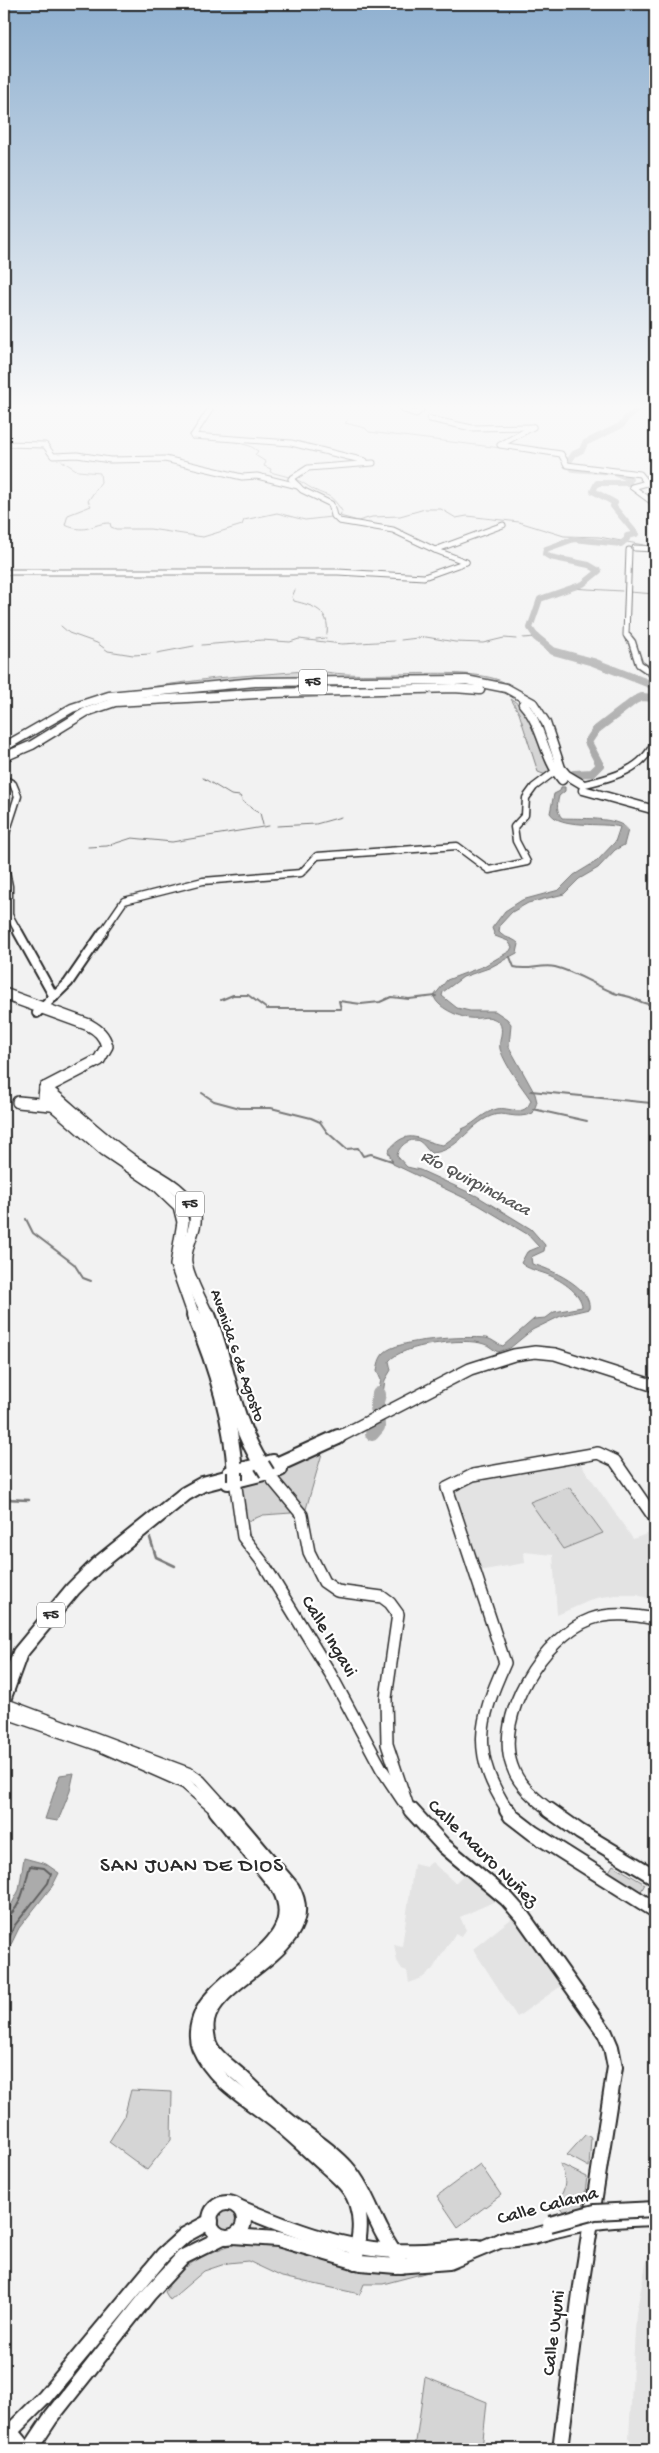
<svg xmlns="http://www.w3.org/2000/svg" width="659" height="2453" font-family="'Gochi Hand',sans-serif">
  <rect width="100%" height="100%" fill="#f2f2f2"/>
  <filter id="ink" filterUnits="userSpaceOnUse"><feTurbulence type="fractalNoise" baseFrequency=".02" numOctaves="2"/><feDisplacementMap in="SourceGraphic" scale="10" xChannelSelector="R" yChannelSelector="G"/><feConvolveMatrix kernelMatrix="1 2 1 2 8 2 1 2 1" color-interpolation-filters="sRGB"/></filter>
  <g filter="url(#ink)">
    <!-- built -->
    <g fill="#e3e3e3">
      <polygon points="578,1460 633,1539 655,1531 655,1600 637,1595 616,1595 596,1598 557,1615 553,1555 524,1552 525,1563 478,1571 455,1491 460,1486 476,1478"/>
      <polygon points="432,1862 455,1883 465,1873 500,1899 460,1917 466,1930 461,1937 455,1934 432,1970 422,1978 409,1983 407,1971 402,1969 397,1961 394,1944 402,1946 414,1864 426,1867"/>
      <polygon points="516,1915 561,1986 517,2017 473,1949"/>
      <polygon points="646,2223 655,2223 655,2449 635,2449 629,2437 636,2313 651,2241"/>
    </g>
    <!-- green -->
    <g fill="#d5d5d5" stroke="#808080">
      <path d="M317,670C363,683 479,661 510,686L497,684L387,680L112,692L216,678Z"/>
      <polygon points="459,681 500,690 484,688 119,700 4,756 4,749 82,705 221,686"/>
      <path d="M511,699C534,712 543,749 551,773L546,775L538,772L519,713Z"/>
      <polygon points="323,1450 306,1509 278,1480 278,1476 285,1469"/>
      <polygon points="263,1478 291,1509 291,1513 263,1515 244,1523 240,1483"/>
      <polygon points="569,1487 603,1533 563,1549 530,1502"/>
      <polygon points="613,1865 645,1884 639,1895 607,1875"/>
      <polygon points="131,2090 172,2092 171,2140 147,2170 109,2142 124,2117"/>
      <polygon points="585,2135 590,2136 591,2138 589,2167 567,2155"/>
      <polygon points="480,2164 501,2195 458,2227 437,2196"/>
      <path d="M560,2164L587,2177L583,2208L565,2214L556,2202C567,2190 567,2178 560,2164Z"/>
      <circle cx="227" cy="2220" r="12"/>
      <path d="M243,2241L271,2242L351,2267L387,2273L436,2270L383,2284H364L360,2294L282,2277L248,2261L228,2263L204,2271L170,2300L165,2292L169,2286L166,2282C194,2259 209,2252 243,2241Z"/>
      <polygon points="425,2377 487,2402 482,2449 415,2449"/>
    </g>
    <!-- water -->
    <g fill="#ababab" stroke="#787878">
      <path d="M561,787H565V791L559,796C557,804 556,811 562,818C578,819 619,816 628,830L624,845L615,850L598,868L579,879L564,894L528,903L512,912L500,925L499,932C504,939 513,937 519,944L517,953L489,968L463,977L443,992L442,996L457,1008L470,1011H495L507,1019L511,1024L509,1047L535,1094L537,1102L533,1113C514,1121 505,1110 491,1116C468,1125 458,1152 431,1153C426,1149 424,1144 419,1141C409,1137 398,1147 397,1156L407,1167L420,1170L477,1196L531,1229L545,1245L544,1251L531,1257L532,1264C549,1268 593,1288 589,1309L563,1315L532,1330L510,1348L498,1352C493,1350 489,1345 484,1344C465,1337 401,1345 389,1361L391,1370L385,1380L381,1407L374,1410L381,1380L377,1371C378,1365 379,1358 384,1353C397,1339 466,1336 486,1338C493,1339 497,1345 503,1346L534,1319L546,1318L554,1312L582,1307C582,1293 558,1278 546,1274C538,1271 527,1269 521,1263L527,1252L539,1247L527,1234L477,1204L393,1164L388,1151C409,1125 419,1142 443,1145L461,1132L462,1129C475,1124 483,1112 497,1109C509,1106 525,1119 531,1100C520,1084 506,1067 500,1049C498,1039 505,1031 499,1022C488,1013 482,1020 469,1018C459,1017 436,1007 434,996L447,980L484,966L510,951L512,947L508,941L495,936L492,928L505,911L522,900L559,890L574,875L597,861L615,842L620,827C602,822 560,829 550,813L554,794L560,791Z"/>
      <polygon points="74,1773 70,1791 58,1821 45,1819 60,1775"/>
      <polygon points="24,1858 46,1864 59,1873 53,1885 19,1928 4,1959 4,1919 19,1890"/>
    </g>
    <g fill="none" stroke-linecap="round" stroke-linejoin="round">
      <!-- shore -->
      <path stroke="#5e5e5e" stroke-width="2" d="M4,1918C22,1911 25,1882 30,1866L44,1868L51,1874L48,1883L15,1925L4,1948"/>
      <!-- stream-far2 -->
      <g stroke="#787878" stroke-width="1">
        <polyline points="347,421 345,423 365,428 369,432 509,449"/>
        <polyline points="235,442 250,446 258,451 255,455 266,462 264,466 271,469 270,472 289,477"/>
        <polyline points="564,457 571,459"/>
        <path d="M62,461L78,471L100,473L101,482L88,501L91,506L68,515L65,525C89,535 91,523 110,523L111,527L116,529H150L203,537L242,525L244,520L277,513L305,520L331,517"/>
        <path d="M294,479C303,482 304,484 311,488C329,499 328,490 342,511"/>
        <polyline points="341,513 340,516 358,521 372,517 400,516 425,509 441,509 456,518 467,516 519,522 564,536 599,537 655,547"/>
        <polyline points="570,588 622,591"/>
        <path d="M295,590L292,597L294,601C314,606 330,610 327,634"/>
        <polyline points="629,592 655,594"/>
        <polyline points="61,626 69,633 97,643 108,651 133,655 150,654"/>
        <polyline points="523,638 536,637"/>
        <polyline points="316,639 326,638"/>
        <polyline points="401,640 426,637 455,642 483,643 504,638 516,639"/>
        <polyline points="202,645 262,640 290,642 299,639 342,644 394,641"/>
        <polyline points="157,653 194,646"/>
        <polyline points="203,778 231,795 240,796 243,802 260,813 263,825"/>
        <polyline points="277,826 316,824 341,817"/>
        <polyline points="88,847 107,846 132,838 172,842 269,826"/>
      </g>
      <!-- stream-far1 -->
      <g stroke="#787878" stroke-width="2">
        <path d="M510,957L514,967C528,971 541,964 555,967C576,972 593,984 612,992C618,995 624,995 630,997C642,1001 639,1004 655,1005"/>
        <polyline points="221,1000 233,995 248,995 267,1009 341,1009 339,1001 361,1004 380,1002 391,997 409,999 436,996"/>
        <polyline points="531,1091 651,1103"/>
        <polyline points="202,1093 214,1101 240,1108 271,1108 311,1118 320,1122 327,1132 346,1149 358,1148 363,1156 371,1154 392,1161"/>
        <polyline points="533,1109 587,1121"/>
        <polyline points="26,1219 33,1233 74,1264 83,1278 91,1281"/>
      </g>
      <!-- stream -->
      <g stroke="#787878" stroke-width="2.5">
        <polyline points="4,1499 29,1500"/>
        <polyline points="150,1538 156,1557 175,1566"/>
      </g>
      <!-- river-far2 -->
      <polyline stroke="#ababab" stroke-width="6" points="537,638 530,628 540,599 583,584 599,571 589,565 550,557 545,554 546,549 574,539 621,544 627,539 627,536 636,534 613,506 615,503 593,491 597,483 629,483 630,479 614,472 573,469 568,463 574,454 582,450 585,443 622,425 626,418 637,410"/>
      <!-- river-far1 -->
      <g stroke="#ababab" stroke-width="8">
        <polyline points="536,637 553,651 593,662 655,686"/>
        <polyline points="574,774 592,773 600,765 588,742 596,730 635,700 642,697 655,698"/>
      </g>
      <!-- river -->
      <polyline stroke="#ababab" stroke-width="14" points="372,1434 378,1427 377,1402 379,1394"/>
      <defs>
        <g id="secondary-far4">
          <polyline points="404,410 416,414 421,410"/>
          <polyline points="430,419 472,428 533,427"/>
          <polyline points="533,427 500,445 561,454 567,465 640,474 647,483 632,487 655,504"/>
          <polyline points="193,436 291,443 365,461"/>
          <polyline points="193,436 210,410"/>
          <polyline points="4,444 45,445 53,456 77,455 110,460 165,459 242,477 257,476 298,486"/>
          <polyline points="373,463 308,468 291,479 302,490 331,504 334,516 339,521 393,530 435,550"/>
          <polyline points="635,548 655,549"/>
          <polyline points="466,562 435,550 503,525"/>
          <polyline points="4,572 338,572 424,577 466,562"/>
          <polyline points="629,638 626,635 629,550"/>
        </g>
        <g id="secondary-far3">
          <polyline points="628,637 632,642 639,664 655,675"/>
          <polyline points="655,723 655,738"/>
          <polyline points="4,779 13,784 18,796 4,839"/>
          <path d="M585,784C612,778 645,769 655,740"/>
          <polyline points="4,862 9,886 9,915 19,933"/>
          <polyline points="102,933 124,901 203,881 301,873 317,856 457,846 489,870 527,862 516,841 514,827 525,815 526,798 534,787 554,772"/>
        </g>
        <g id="secondary-far2">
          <polyline points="18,932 54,997"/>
          <polyline points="37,1013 68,983 103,932"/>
        </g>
        <g id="secondary-far1">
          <polyline points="4,1704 190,1774 200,1781 227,1811"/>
          <polyline points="4,1712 99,1745 185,1783 217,1811"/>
        </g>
        <g id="secondary">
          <path d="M216,1810L279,1888C312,1947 216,1970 200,2018C197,2027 195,2037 199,2047C213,2080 247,2099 274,2120C292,2134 308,2150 325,2165C338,2177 353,2188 357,2206C363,2225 358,2243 355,2262"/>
          <path d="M226,1810L292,1888C325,1948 215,1976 207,2021C206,2026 207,2035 208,2040C211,2055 229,2066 240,2076C257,2091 272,2108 290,2122C309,2137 330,2149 346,2167C362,2185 370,2208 381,2230C387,2242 396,2253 401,2266"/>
          <circle cx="227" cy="2220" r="17"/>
          <path d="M238,2207C288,2228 339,2248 393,2251C422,2253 450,2248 478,2247"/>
          <polyline points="233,2236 278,2239 361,2263 396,2266 449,2262 504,2239"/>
          <polyline points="4,2437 15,2437 25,2449"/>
          <polyline points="5,2437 45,2397 163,2255 185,2235 211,2221"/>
          <polyline points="30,2449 50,2419 149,2294 183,2257 223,2237"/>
        </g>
        <g id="primary-far1">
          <polyline points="335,1439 470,1369 514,1355 535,1352 555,1354 655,1386"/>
          <polyline points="267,1473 302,1515 309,1552 324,1582 337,1591 382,1597 390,1603 398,1614 386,1698 387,1744 408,1807 412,1811"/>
          <polyline points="235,1480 243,1537 263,1563 330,1673 381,1768 403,1801"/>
          <path d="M508,1811C471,1753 478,1723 505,1663L447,1488L473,1475L598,1453L615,1461L655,1519"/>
          <path d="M551,1811C535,1799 518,1785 512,1766C494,1716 543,1637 591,1619C611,1612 634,1615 655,1619"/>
        </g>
        <g id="primary">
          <polyline points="411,1810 444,1846 507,1899 522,1916 605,2033 611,2047 615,2067 580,2293 560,2449"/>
          <polyline points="507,1810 511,1816 533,1833 655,1910"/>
          <polyline points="549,1810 580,1832 655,1877"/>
          <path d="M501,2240C531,2240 546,2231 573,2226C601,2220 627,2219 655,2218"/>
        </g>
        <g id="highway-far2">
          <path d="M523,704C543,726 543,757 562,780"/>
          <polyline points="4,747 72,708 109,696 255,682 466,680 506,688 533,703 546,723 561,768 567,775 582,784"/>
          <polyline points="4,757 32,745 86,712 115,702 273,693 454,688 480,690"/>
          <polyline points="583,790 655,810"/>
        </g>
        <g id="highway-far1">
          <path d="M4,994L89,1025C98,1030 104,1035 107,1046L99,1060L45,1088"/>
          <path d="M45,1088C74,1112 102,1139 133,1161C154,1176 183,1185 194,1211C200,1227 183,1246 186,1263C189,1280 201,1300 208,1316"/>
          <polyline points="45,1088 44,1097 105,1150 157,1185 179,1206 183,1222 176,1265 194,1316"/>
          <polyline points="18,1102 51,1105"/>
        </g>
        <g id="highway">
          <path d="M194,1315C215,1364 231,1418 235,1472"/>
          <path d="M208,1315C228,1365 232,1419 262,1465"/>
          <polyline points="272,1467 338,1437"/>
          <polyline points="230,1473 273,1462"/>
          <polyline points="228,1482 280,1469"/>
          <polyline points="4,1697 20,1653 73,1589 97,1565 185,1494 203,1484 230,1477"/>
        </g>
      </defs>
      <!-- secondary-far4 casing -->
      <use href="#secondary-far4" stroke="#2b2b2b" stroke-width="7"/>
      <!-- secondary-far3 casing -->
      <use href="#secondary-far3" stroke="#2b2b2b" stroke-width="9"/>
      <!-- secondary-far2 casing -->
      <use href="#secondary-far2" stroke="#2b2b2b" stroke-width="12"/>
      <!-- secondary-far1 casing -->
      <use href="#secondary-far1" stroke="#2b2b2b" stroke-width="14"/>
      <!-- secondary casing -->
      <use href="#secondary" stroke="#2b2b2b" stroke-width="18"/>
      <!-- primary-far1 casing -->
      <use href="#primary-far1" stroke="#2b2b2b" stroke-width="14"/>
      <!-- primary casing -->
      <use href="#primary" stroke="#2b2b2b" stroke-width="18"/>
      <!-- highway-far2 casing -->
      <use href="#highway-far2" stroke="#2b2b2b" stroke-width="11"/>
      <!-- highway-far1 casing -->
      <use href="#highway-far1" stroke="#2b2b2b" stroke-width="14"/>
      <!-- highway casing -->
      <use href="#highway" stroke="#2b2b2b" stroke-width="18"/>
      <!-- secondary-far4 -->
      <use href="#secondary-far4" stroke="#fff" stroke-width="5"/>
      <!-- secondary-far3 -->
      <use href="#secondary-far3" stroke="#fff" stroke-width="6"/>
      <!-- secondary-far2 -->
      <use href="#secondary-far2" stroke="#fff" stroke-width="8"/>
      <!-- secondary-far1 -->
      <use href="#secondary-far1" stroke="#fff" stroke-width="11"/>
      <!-- secondary -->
      <use href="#secondary" stroke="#fff" stroke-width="14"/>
      <!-- primary-far1 -->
      <use href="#primary-far1" stroke="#fff" stroke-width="11"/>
      <!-- primary -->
      <use href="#primary" stroke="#fff" stroke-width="14"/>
      <!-- highway-far2 -->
      <use href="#highway-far2" stroke="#fff" stroke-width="8"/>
      <!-- highway-far1 -->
      <use href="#highway-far1" stroke="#fff" stroke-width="11"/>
      <!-- highway -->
      <use href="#highway" stroke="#fff" stroke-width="14"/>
      <defs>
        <polyline id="secondary-bridge" points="550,2224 595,2212 655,2209"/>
        <g id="highway-bridge">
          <polyline points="262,1465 267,1473"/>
          <polyline points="235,1472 235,1480"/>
        </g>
      </defs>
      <!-- secondary-bridge casing -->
      <use href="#secondary-bridge" stroke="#2b2b2b" stroke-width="18" stroke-linecap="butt"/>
      <!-- highway-bridge casing -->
      <use href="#highway-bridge" stroke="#2b2b2b" stroke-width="18" stroke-linecap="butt"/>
      <!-- secondary-bridge -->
      <use href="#secondary-bridge" stroke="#fff" stroke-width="14"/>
      <!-- highway-bridge -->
      <use href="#highway-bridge" stroke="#fff" stroke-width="14"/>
    </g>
  </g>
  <!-- sky -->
  <linearGradient id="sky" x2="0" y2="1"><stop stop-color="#8fb0d0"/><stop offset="0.54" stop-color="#f9f9f9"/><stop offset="1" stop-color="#f9f9f9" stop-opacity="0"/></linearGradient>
  <rect width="659" height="753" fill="url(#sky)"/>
  <g text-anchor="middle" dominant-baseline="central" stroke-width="4.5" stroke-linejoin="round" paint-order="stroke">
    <!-- shield labels -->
    <g fill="#fff" stroke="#6b6b6b" stroke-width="1">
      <rect x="299" y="669.5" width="28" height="25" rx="4"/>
      <rect x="176" y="1191.5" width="28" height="25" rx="4"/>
      <rect x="37" y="1602.5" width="28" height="25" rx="4"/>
    </g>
    <g font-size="15" font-weight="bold" fill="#2b2b2b">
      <text x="313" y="682">F5</text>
      <text x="190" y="1204">F5</text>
      <text x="51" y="1615">F5</text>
    </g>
    <!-- street labels -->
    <g font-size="16" fill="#2b2b2b" stroke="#fff">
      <text transform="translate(236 1356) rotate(71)">Avenida 6 de Agosto</text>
    </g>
    <!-- water labels -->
    <g font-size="18" font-style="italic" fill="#585858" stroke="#fff">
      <text transform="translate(475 1184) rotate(28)">Río Quirpinchaca</text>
    </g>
    <!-- near-street labels -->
    <g font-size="19" fill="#2b2b2b" stroke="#fff">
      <text transform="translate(328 1637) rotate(59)">Calle Ingavi</text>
      <text transform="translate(482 1854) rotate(44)">Calle Mauro Nuñez</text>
      <text transform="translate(548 2207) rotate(-15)">Calle Calama</text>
      <text transform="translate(555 2333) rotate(-83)">Calle Uyuni</text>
    </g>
    <!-- near-neighbourhood labels -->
    <g font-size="21" letter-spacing="1" fill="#2b2b2b" stroke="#fff">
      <text x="192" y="1867">SAN JUAN DE DIOS</text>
    </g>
  </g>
  <!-- margin -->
  <rect width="659" height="2453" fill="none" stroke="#fff" stroke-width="20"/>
  <rect x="10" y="10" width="639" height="2433" fill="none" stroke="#2b2b2b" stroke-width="2" filter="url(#ink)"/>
</svg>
